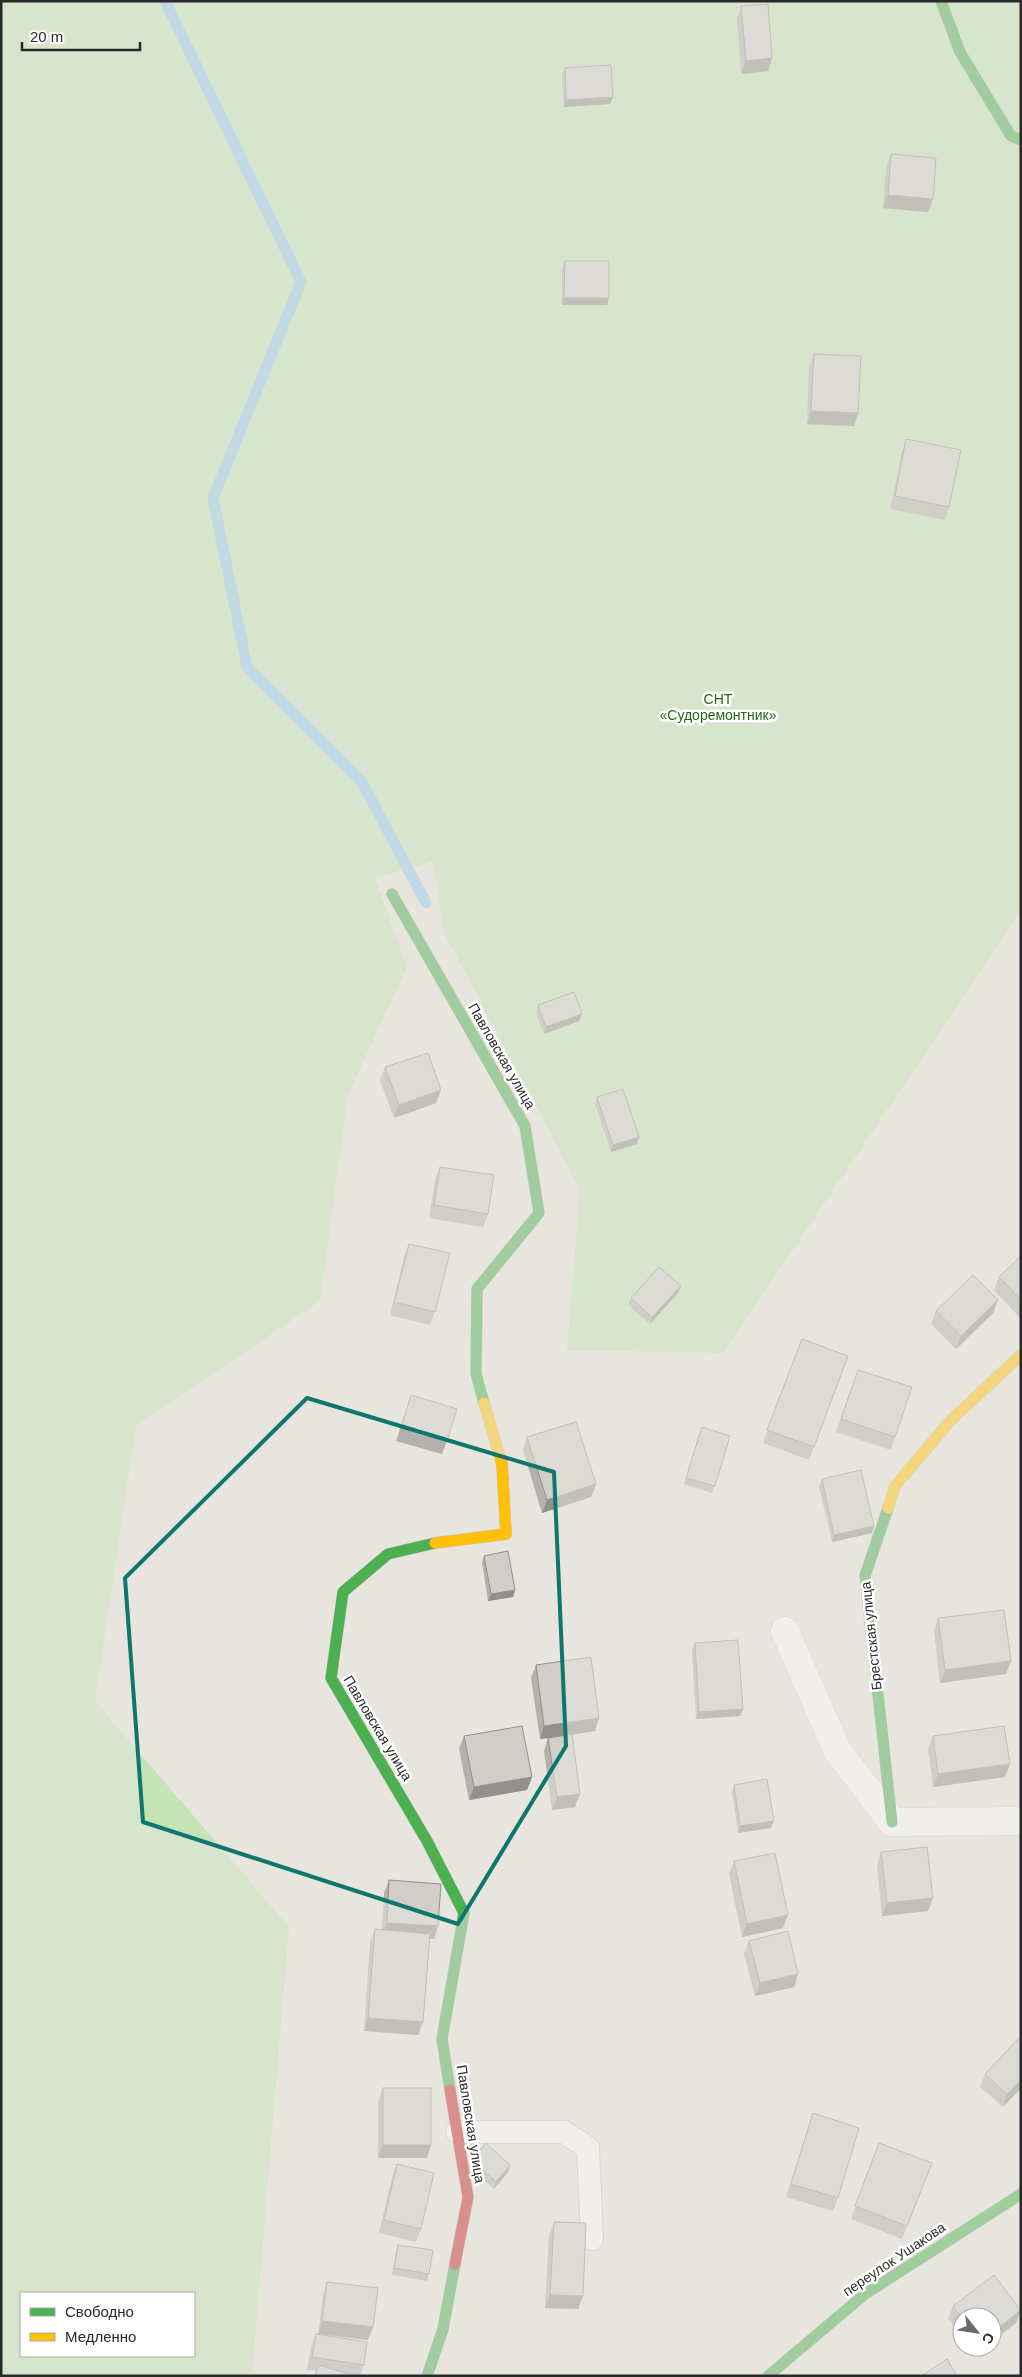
<svg xmlns="http://www.w3.org/2000/svg" width="1022" height="2377" font-family="Arial,sans-serif">
  <rect width="100%" height="100%" fill="#e8e5de"/>
  <!-- green -->
  <path fill="#c4e4b6" fill-rule="evenodd" d="M1,1H1021V910L724,1353L567,1350L580,1189L444,933L433,861L375,878L407,967L348,1095L320,1301L136,1426L95,1701L289,1927L252,2376H1ZM21,2293H194V2356H21Z"/>
  <g fill="none" stroke-linecap="round" stroke-linejoin="round">
    <!-- stream -->
    <polyline stroke="#90caeb" stroke-width="11" points="165,1 301,282 213,498 247,667 362,782 426,903"/>
    <defs>
      <polyline id="lane" points="457,2132 564,2132 588,2148 592,2239"/>
      <polyline id="street" points="785,1631 837,1750 892,1822 1021,1821"/>
      <g id="fast">
        <polyline points="941,1 960,52 1011,136 1021,140"/>
        <polyline points="392,894 525,1126 539,1213 477,1289 476,1374 484,1403"/>
        <polyline points="888,1508 865,1576 892,1822"/>
        <polyline points="435,1543 388,1554 343,1592 331,1678 427,1841 464,1913 442,2039 450,2090"/>
        <polyline points="427,2376 443,2329 455,2264"/>
        <polyline points="768,2376 865,2294 1021,2194"/>
      </g>
      <g id="slow">
        <polyline points="888,1508 895,1486 950,1421 1021,1355"/>
        <polyline points="435,1543 506,1534 502,1464 484,1403"/>
      </g>
      <polyline id="jam" points="450,2090 468,2197 455,2264"/>
    </defs>
    <!-- lane casing -->
    <use href="#lane" stroke="#c5c4c4" stroke-width="24"/>
    <!-- street casing -->
    <use href="#street" stroke="#c5c4c4" stroke-width="29"/>
    <!-- fast casing -->
    <use href="#fast" stroke="#c5c4c4" stroke-width="12"/>
    <!-- slow casing -->
    <use href="#slow" stroke="#c5c4c4" stroke-width="12"/>
    <!-- jam casing -->
    <use href="#jam" stroke="#c5c4c4" stroke-width="12"/>
    <!-- lane -->
    <use href="#lane" stroke="#fcfbfa" stroke-width="22"/>
    <!-- street -->
    <use href="#street" stroke="#fcfbfa" stroke-width="28"/>
    <!-- fast -->
    <use href="#fast" stroke="#4caf50" stroke-width="11"/>
    <!-- slow -->
    <use href="#slow" stroke="#ffc107" stroke-width="11"/>
    <!-- jam -->
    <use href="#jam" stroke="#c62828" stroke-width="11"/>
  </g>
  <!-- wall -->
  <g fill="#b4b1ad">
    <polygon points="741,6 772,58 768,71 741,74 737,19"/>
    <polygon points="565,68 610,104 564,107 562,74"/>
    <polygon points="891,154 933,199 928,212 883,208 886,168"/>
    <polygon points="565,261 609,298 607,305 562,305 562,268"/>
    <polygon points="814,354 854,426 807,424 809,367"/>
    <polygon points="906,439 949,507 945,520 890,509 902,452"/>
    <polygon points="538,1005 582,1014 579,1021 544,1034 536,1012"/>
    <polygon points="385,1067 436,1103 394,1118 380,1080"/>
    <polygon points="597,1097 639,1137 637,1144 611,1152 595,1104"/>
    <polygon points="440,1167 488,1214 483,1227 429,1218 435,1180"/>
    <polygon points="409,1244 435,1312 430,1325 390,1315 404,1257"/>
    <polygon points="1021,1256 1021,1317 1020,1318 994,1290 999,1277"/>
    <polygon points="678,1293 650,1324 628,1305 631,1298"/>
    <polygon points="998,1300 993,1313 956,1349 931,1324 936,1311"/>
    <polygon points="802,1339 848,1356 809,1460 763,1443"/>
    <polygon points="853,1383 895,1437 891,1450 836,1432"/>
    <polygon points="411,1395 447,1441 442,1454 396,1441"/>
    <polygon points="699,1434 715,1486 712,1493 684,1484"/>
    <polygon points="527,1437 596,1484 591,1497 542,1513 523,1450"/>
    <polygon points="822,1479 874,1526 872,1533 832,1542 819,1486"/>
    <polygon points="484,1556 515,1590 513,1597 488,1601 482,1562"/>
    <polygon points="938,1618 1006,1674 940,1683 934,1631"/>
    <polygon points="695,1643 743,1709 740,1716 696,1719 692,1650"/>
    <polygon points="536,1665 599,1718 595,1731 572,1735 575,1807 552,1810 544,1751 548,1738 540,1739 531,1678"/>
    <polygon points="464,1736 532,1777 527,1790 469,1800 459,1749"/>
    <polygon points="933,1736 1005,1777 933,1787 928,1749"/>
    <polygon points="734,1785 771,1828 738,1833 732,1792"/>
    <polygon points="881,1852 928,1911 882,1916 877,1865"/>
    <polygon points="734,1861 783,1928 742,1937 729,1874"/>
    <polygon points="389,1880 438,1926 434,1939 430,1939 423,2022 418,2035 364,2031 370,1942 375,1929 382,1930 384,1893"/>
    <polygon points="749,1941 798,1974 794,1987 755,1996 744,1954"/>
    <polygon points="1021,2036 1021,2088 1003,2107 980,2087 985,2074"/>
    <polygon points="383,2088 427,2158 378,2158 378,2101"/>
    <polygon points="813,2113 838,2198 833,2211 786,2197"/>
    <polygon points="879,2143 932,2163 902,2239 851,2219"/>
    <polygon points="472,2160 510,2165 508,2172 494,2189 469,2167"/>
    <polygon points="397,2164 421,2229 416,2242 379,2233 392,2177"/>
    <polygon points="554,2222 583,2296 578,2309 545,2308 549,2235"/>
    <polygon points="398,2245 429,2274 427,2281 392,2275 396,2251"/>
    <polygon points="327,2282 373,2327 368,2340 318,2334 323,2295"/>
    <polygon points="953,2306 1021,2310 1016,2323 962,2317 962,2337 948,2319"/>
    <polygon points="316,2334 364,2365 360,2376 315,2376 316,2371 307,2370 311,2347"/>
    <polygon points="970,2347 985,2347 975,2355"/>
  </g>
  <!-- shaded-wall -->
  <g fill="#92908d">
    <polygon points="772,58 768,71 741,74 746,61"/>
    <polygon points="613,97 610,104 564,107 566,100"/>
    <polygon points="888,195 933,199 928,212 883,208"/>
    <polygon points="564,298 609,298 607,305 562,305"/>
    <polygon points="811,411 858,413 854,426 807,424"/>
    <polygon points="582,1014 579,1021 544,1034 546,1027"/>
    <polygon points="441,1090 436,1103 394,1118 399,1105"/>
    <polygon points="639,1137 637,1144 611,1152 613,1145"/>
    <polygon points="681,1286 678,1293 650,1324 652,1317"/>
    <polygon points="998,1300 993,1313 956,1349 961,1336"/>
    <polygon points="596,1484 591,1497 542,1513 547,1500"/>
    <polygon points="874,1526 872,1533 832,1542 834,1535"/>
    <polygon points="515,1590 513,1597 488,1601 491,1594"/>
    <polygon points="1011,1661 1006,1674 940,1683 945,1670"/>
    <polygon points="743,1709 740,1716 696,1719 699,1712"/>
    <polygon points="599,1718 595,1731 540,1739 544,1726"/>
    <polygon points="1010,1764 1005,1777 933,1787 938,1774"/>
    <polygon points="532,1777 527,1790 469,1800 474,1787"/>
    <polygon points="580,1794 575,1807 552,1810 557,1797"/>
    <polygon points="774,1821 771,1828 738,1833 740,1826"/>
    <polygon points="933,1898 928,1911 882,1916 887,1903"/>
    <polygon points="788,1915 783,1928 742,1937 747,1924"/>
    <polygon points="387,1923 438,1926 434,1939 382,1936"/>
    <polygon points="798,1974 794,1987 755,1996 760,1983"/>
    <polygon points="368,2018 423,2022 418,2035 364,2031"/>
    <polygon points="1021,2080 1021,2088 1003,2107 1007,2094"/>
    <polygon points="383,2145 431,2145 427,2158 378,2158"/>
    <polygon points="510,2165 508,2172 494,2189 496,2182"/>
    <polygon points="550,2295 583,2296 578,2309 545,2308"/>
    <polygon points="1021,2310 1016,2323 992,2342 992,2333"/>
    <polygon points="322,2321 373,2327 368,2340 318,2334"/>
    <polygon points="978,2347 985,2347 975,2355"/>
  </g>
  <!-- building -->
  <g fill="#d1cec9" stroke="#92908d">
    <polygon points="768,4 772,58 746,61 741,6"/>
    <polygon points="611,65 613,97 566,100 565,68"/>
    <polygon points="891,154 936,158 933,199 888,195"/>
    <polygon points="565,261 609,261 609,298 564,298"/>
    <polygon points="814,354 861,356 858,413 811,411"/>
    <polygon points="906,439 961,450 949,507 895,496"/>
    <polygon points="574,992 582,1014 546,1027 538,1005"/>
    <polygon points="428,1053 441,1090 399,1105 385,1067"/>
    <polygon points="623,1089 639,1137 613,1145 597,1097"/>
    <polygon points="440,1167 494,1175 488,1214 434,1205"/>
    <polygon points="409,1244 450,1253 435,1312 394,1302"/>
    <polygon points="1021,1256 1021,1300 999,1277"/>
    <polygon points="659,1267 681,1286 652,1317 631,1298"/>
    <polygon points="973,1275 998,1300 961,1336 936,1311"/>
    <polygon points="802,1339 848,1356 814,1447 767,1430"/>
    <polygon points="858,1370 912,1387 895,1437 841,1419"/>
    <polygon points="411,1395 457,1409 447,1441 401,1428"/>
    <polygon points="576,1422 596,1484 547,1500 527,1437"/>
    <polygon points="702,1427 730,1436 715,1486 686,1478"/>
    <polygon points="861,1470 874,1526 834,1535 822,1479"/>
    <polygon points="508,1551 515,1590 491,1594 484,1556"/>
    <polygon points="1004,1610 1011,1661 945,1670 938,1618"/>
    <polygon points="738,1640 743,1709 699,1712 695,1643"/>
    <polygon points="591,1657 599,1718 544,1726 536,1665"/>
    <polygon points="522,1726 532,1777 474,1787 464,1736"/>
    <polygon points="1004,1726 1010,1764 938,1774 933,1736"/>
    <polygon points="572,1734 580,1794 557,1797 548,1738"/>
    <polygon points="767,1779 774,1821 740,1826 734,1785"/>
    <polygon points="927,1847 933,1898 887,1903 881,1852"/>
    <polygon points="775,1853 788,1915 747,1924 734,1861"/>
    <polygon points="389,1880 441,1884 438,1926 387,1923"/>
    <polygon points="375,1929 430,1934 423,2022 368,2018"/>
    <polygon points="788,1931 798,1974 760,1983 749,1941"/>
    <polygon points="1021,2036 1021,2080 1007,2094 985,2074"/>
    <rect x="383" y="2088" width="48" height="57"/>
    <polygon points="813,2113 859,2128 838,2198 791,2184"/>
    <polygon points="486,2143 510,2165 496,2182 472,2160"/>
    <polygon points="879,2143 932,2163 907,2226 855,2206"/>
    <polygon points="397,2164 434,2173 421,2229 384,2220"/>
    <polygon points="554,2222 586,2223 583,2296 550,2295"/>
    <polygon points="398,2245 433,2250 429,2274 394,2268"/>
    <polygon points="994,2275 1021,2310 992,2333 992,2317 962,2318 953,2306"/>
    <polygon points="327,2282 378,2288 373,2327 322,2321"/>
    <polygon points="316,2334 367,2342 364,2365 312,2357"/>
    <polygon points="947,2359 957,2376 921,2376"/>
    <polygon points="319,2365 355,2376 315,2376"/>
  </g>
  <!-- marked area -->
  <path d="M0 0H1022V2377H0ZM307,1398L554,1472L566,1746L458,1924L143,1822L125,1578Z" fill="#e8e5de" fill-opacity=".55" fill-rule="evenodd"/>
  <path fill="none" stroke="#0f766e" stroke-width="4" stroke-linejoin="round" d="M307,1398L554,1472L566,1746L458,1924L143,1822L125,1578Z"/>
  <g text-anchor="middle" dominant-baseline="central" stroke-width="5" stroke-linejoin="round" paint-order="stroke">
    <!-- park labels -->
    <g font-size="14" fill="#206718" stroke="#fff">
      <text x="718" y="699">СНТ<tspan x="718" dy="16">«Судоремонтник»</tspan></text>
    </g>
    <!-- street labels -->
    <g font-size="14" fill="#292929" stroke="#fff">
      <text transform="translate(502 1056) rotate(60)">Павловская улица</text>
      <text transform="translate(871 1636) rotate(-96)">Брестская улица</text>
      <text transform="translate(378 1728) rotate(59)">Павловская улица</text>
      <text transform="translate(471 2124) rotate(81)">Павловская улица</text>
      <text transform="translate(894 2259) rotate(-34)">переулок Ушакова</text>
    </g>
  </g>
  <!-- border -->
  <rect width="1022" height="2377" fill="none" stroke="#292929" stroke-width="5"/>
  <!-- legend -->
  <rect x="20" y="2292" width="175" height="65" fill="#ffffff" stroke="#a9a9a9"/>
  <rect x="30" y="2308" width="25" height="8" fill="#4caf50" stroke="#a9a9a9"/>
  <text x="65" y="2317" font-size="15" fill="#292929">Свободно</text>
  <rect x="30" y="2333" width="25" height="8" fill="#ffc107" stroke="#a9a9a9"/>
  <text x="65" y="2342" font-size="15" fill="#292929">Медленно</text>
  <!-- north arrow -->
  <g transform="translate(977 2332) rotate(120)"><circle r="24" fill="#ffffff" stroke="#a9a9a9"/>
  <path d="M0-4L9 19L0 12L-9 19Z" fill="#6c6b68"/>
  <text y="-8" font-size="14" font-weight="bold" text-anchor="middle" fill="#292929">С</text>
  </g>
  <!-- scale -->
  <path d="M22 42v8h118v-8" fill="none" stroke="#292929" stroke-width="2.5"/>
  <text x="30" y="42" font-size="15" fill="#292929" stroke="#ffffff" stroke-width="4" paint-order="stroke">20 m</text>
</svg>
